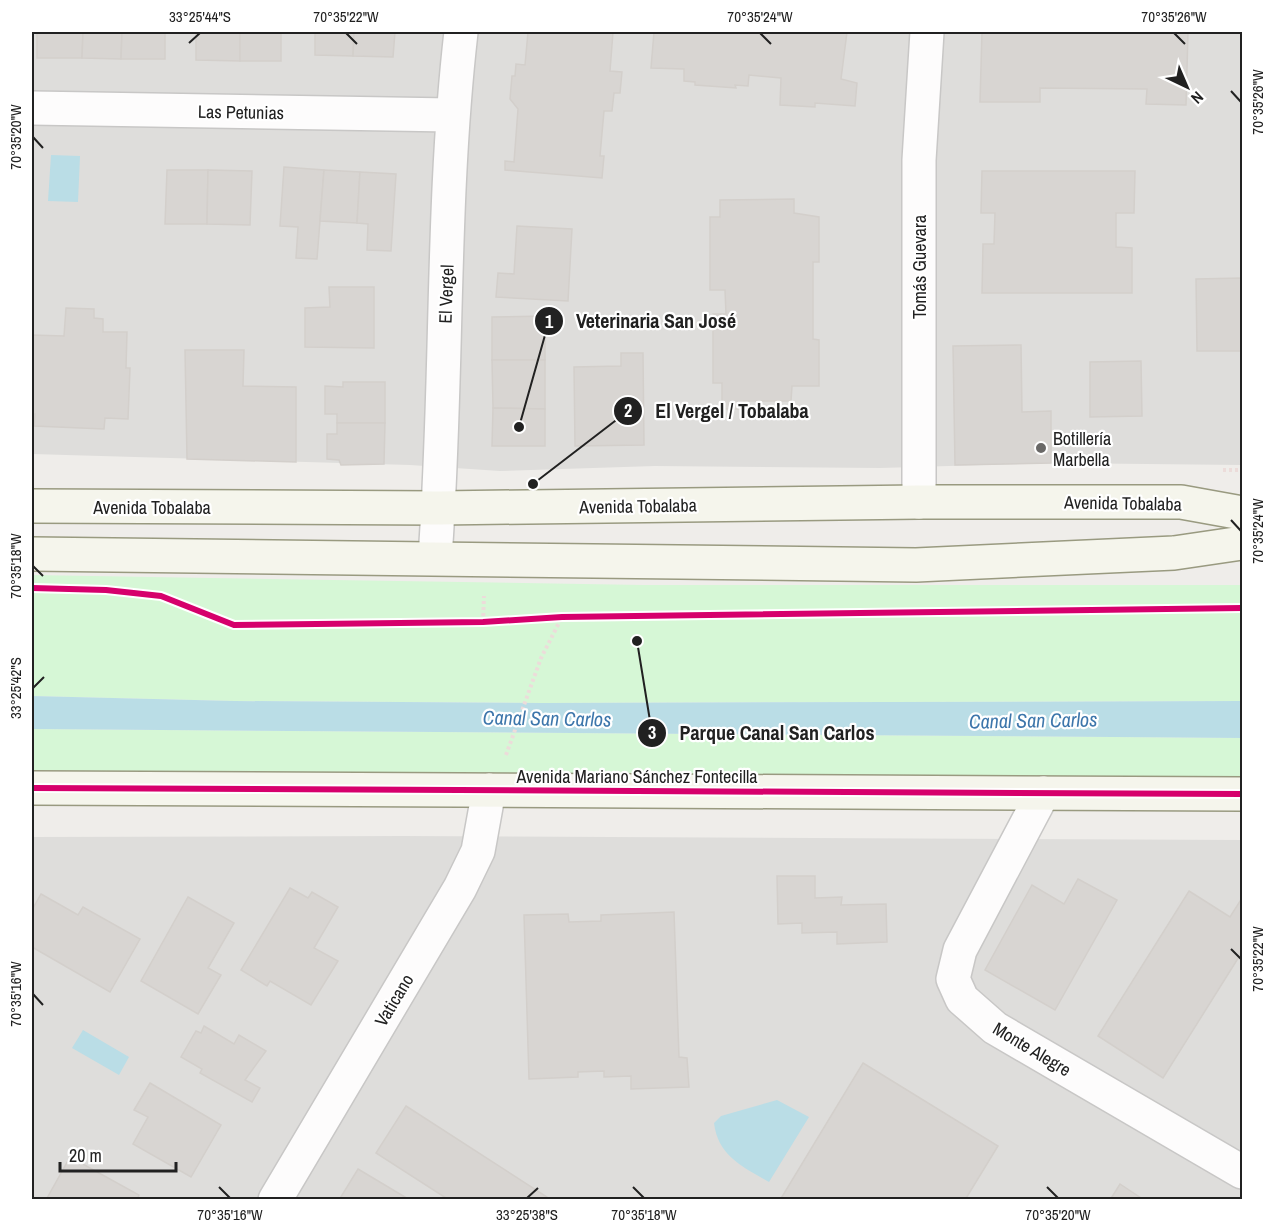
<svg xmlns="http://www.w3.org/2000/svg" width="1274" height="1231" font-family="'Archivo Narrow',sans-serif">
  <rect width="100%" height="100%" fill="#efedea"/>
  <!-- residential -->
  <g fill="#dedddb">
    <polygon points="32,32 1242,32 1242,465 1051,463 880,468 655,466 500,471 410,465 32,454"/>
    <polygon points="402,836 1242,840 1242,1199 32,1199 32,837"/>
  </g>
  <!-- park -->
  <g fill="#d6f7d6">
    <polygon points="32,575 643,585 1242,585 1242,701 542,703 235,701 32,696"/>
    <polygon points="32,729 1242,738 1242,777 1032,782 32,775"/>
  </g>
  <!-- water -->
  <g fill="#badde6">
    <polygon points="51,155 80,156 78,202 48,201"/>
    <polygon points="32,696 235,701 542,703 1242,701 1242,738 32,729"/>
    <polygon points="83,1030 129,1057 119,1075 72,1048"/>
    <path d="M777,1100L809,1117L769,1182C743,1167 718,1156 714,1123L721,1116Z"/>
  </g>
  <!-- building -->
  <g fill="#d8d5d2" stroke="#d3cfcb" stroke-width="1.5">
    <polygon points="37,32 83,32 82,58 37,58"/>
    <polygon points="83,32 122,32 121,59 82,58"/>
    <polygon points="122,32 165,32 165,59 121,59"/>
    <polygon points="196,32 240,32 240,61 196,60"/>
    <polygon points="240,32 293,32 293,33 281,33 281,61 240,61"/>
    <polygon points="315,32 354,32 353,56 315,55"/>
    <polygon points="354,32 395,32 393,57 353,56"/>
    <polygon points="521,32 613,32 610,71 622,72 620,93 614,93 612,111 604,111 600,156 604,156 602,178 505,170 505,161 514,162 518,109 510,99 512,76 515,76 516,64 525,65 528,32"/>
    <polygon points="654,32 847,32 841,79 857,83 855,106 815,103 815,107 780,105 781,78 749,75 748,86 735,85 736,88 695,85 695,82 684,81 684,69 651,68"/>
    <polygon points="982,32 1188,32 1186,105 1146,104 1147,89 1040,88 1040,102 980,102"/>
    <polygon points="284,167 324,170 317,259 296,258 298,227 280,226"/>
    <polygon points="167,170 208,170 207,224 165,224"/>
    <polygon points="208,170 252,171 250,225 207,224"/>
    <polygon points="324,170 360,172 357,223 320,221"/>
    <polygon points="982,171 1135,171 1134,213 1116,213 1116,247 1132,248 1132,293 982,293 983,244 994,244 995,213 981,213"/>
    <polygon points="360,172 396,174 391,251 367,250 368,224 357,223"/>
    <polygon points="794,199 794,213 819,217 819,262 813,262 813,339 819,340 819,386 792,386 791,401 744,401 744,409 722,409 722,383 713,383 713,314 726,314 725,290 710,290 710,217 720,217 720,200"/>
    <polygon points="517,226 572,229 568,301 496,297 498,273 514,274"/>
    <polygon points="1242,278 1242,351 1197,351 1196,279"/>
    <polygon points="329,287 374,287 374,348 305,347 305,308 330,307"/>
    <polygon points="66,308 94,309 94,318 103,319 103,332 127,332 126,368 130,368 128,419 105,418 104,429 34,426 35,414 32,414 32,335 64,336"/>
    <polygon points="545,316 545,360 492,360 492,317"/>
    <polygon points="1021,345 1022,412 1051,411 1051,463 955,465 953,346"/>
    <polygon points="185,350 244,350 243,386 296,387 296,462 187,459"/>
    <polygon points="621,353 643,353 644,445 575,446 574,367 621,366"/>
    <polygon points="492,360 545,360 545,409 493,408"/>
    <polygon points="1141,361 1142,416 1090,417 1090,362"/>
    <polygon points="343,382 385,382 385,423 337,423 337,414 325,414 325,386 343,387"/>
    <polygon points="493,408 545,409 545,446 492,446"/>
    <polygon points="337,423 385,423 384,464 341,465 339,460 327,459 327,434 337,434"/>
    <polygon points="777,876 815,876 815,898 842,897 841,905 886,904 887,942 837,944 837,932 802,933 802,923 778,924"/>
    <polygon points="1078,879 1117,900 1055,1010 985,970 1032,885 1064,904"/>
    <polygon points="290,888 308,898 312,892 338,907 314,948 338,961 311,1005 270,981 267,986 241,970"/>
    <polygon points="1189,891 1230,917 1242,898 1242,952 1163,1078 1098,1036"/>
    <polygon points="41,894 78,915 83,907 140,939 110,992 32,947 32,910"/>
    <polygon points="188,897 234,923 208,968 221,975 198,1014 141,981"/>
    <polygon points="674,912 679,1057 687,1058 689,1087 631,1089 631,1076 604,1077 604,1071 578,1072 578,1077 529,1079 524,915 568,914 569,922 601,921 601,915"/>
    <polygon points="204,1026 234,1044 239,1035 266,1051 245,1080 260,1088 252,1102 200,1073 202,1069 181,1057 196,1031 201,1033"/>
    <polygon points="863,1063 998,1146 965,1200 780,1200"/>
    <polygon points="150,1083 221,1125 191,1177 133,1144 148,1117 134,1110"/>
    <polygon points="406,1106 547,1197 546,1200 449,1200 376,1153"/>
    <polygon points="70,1157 139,1195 137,1200 46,1200"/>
    <polygon points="358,1169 410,1200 339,1200"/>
    <polygon points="1120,1184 1144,1200 1110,1200"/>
  </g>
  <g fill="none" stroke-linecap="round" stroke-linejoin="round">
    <defs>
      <g id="street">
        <polyline points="32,108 451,115"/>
        <polyline points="919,502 919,160 927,32"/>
        <path d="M435,557C448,382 441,206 461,32"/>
        <polyline points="1043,793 960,950 953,979 962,999 995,1028 1242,1172"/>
        <polyline points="275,1200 460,888 478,851 489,790"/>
      </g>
      <g id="secondary">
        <polyline points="32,506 439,508 919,502 1181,502 1242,513"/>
        <polyline points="32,554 916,565 1174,553 1242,543"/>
        <polyline points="32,788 1242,794"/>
      </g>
    </defs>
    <!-- street casing -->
    <use href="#street" stroke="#c8c7c6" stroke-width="36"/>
    <!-- secondary casing -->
    <use href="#secondary" stroke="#999a80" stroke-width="36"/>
    <!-- path -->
    <g stroke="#ecdcda" stroke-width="4" stroke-dasharray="3 3" stroke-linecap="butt">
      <polyline points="1223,470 1242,470"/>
      <polyline points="483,622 484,596"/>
      <polyline points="506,755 541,658 562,617"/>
    </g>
    <!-- street -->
    <use href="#street" stroke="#fdfcfc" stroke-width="33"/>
    <!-- secondary -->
    <use href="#secondary" stroke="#f5f5ec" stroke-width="33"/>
    <defs>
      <g id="cycleway">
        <polyline points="32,588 106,590 161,596 234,625 483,622 562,617 1242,608"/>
        <polyline points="32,788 1242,794"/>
      </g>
    </defs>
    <!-- cycleway casing -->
    <use href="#cycleway" stroke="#fff" stroke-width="10"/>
    <!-- cycleway -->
    <use href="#cycleway" stroke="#d6006c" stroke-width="6"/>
  </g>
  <!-- ticks -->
  <path fill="none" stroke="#212121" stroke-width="2" d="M346,33L357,44M760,33L771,44M1174,33L1185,44M189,43L200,33M1231,91L1241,102M33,137L43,148M1231,520L1241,531M33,566L43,576M33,688L44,677M1231,949L1241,959M33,994L43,1005M219,1187L230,1198M633,1187L644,1198M1047,1187L1058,1198M527,1198L538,1188"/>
  <!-- markers -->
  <circle fill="#696867" stroke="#fff" stroke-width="2" cx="1041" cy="448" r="6"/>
  <g text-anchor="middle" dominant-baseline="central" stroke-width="4.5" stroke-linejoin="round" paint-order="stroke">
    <!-- street labels -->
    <g font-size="18" fill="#212121" stroke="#fff">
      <text transform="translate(241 112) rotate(1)">Las Petunias</text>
      <text transform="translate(919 267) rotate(-90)">Tomás Guevara</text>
      <text transform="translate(446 294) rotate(-88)">El Vergel</text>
      <text transform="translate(1123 503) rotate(1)">Avenida Tobalaba</text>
      <text transform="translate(638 506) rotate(-1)">Avenida Tobalaba</text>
      <text x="152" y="507">Avenida Tobalaba</text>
      <text x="637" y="776">Avenida Mariano Sánchez Fontecilla</text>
      <text transform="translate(394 1000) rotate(-59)">Vaticano</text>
      <text transform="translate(1032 1049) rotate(31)">Monte Alegre</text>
    </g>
    <!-- poi labels -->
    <g font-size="18" fill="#212121" stroke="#fff" text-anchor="start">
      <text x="1053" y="438">Botillería<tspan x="1053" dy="21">Marbella</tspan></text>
    </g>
    <!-- water labels -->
    <g font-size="20" font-style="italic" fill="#3d76ab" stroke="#fff">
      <text transform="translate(547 718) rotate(1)">Canal San Carlos</text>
      <text transform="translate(1033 720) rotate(-1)">Canal San Carlos</text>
    </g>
  </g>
  <!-- callouts -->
  <path fill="none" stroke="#212121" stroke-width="2" d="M519 427L549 321M533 484L628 411M637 641L652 733"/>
  <g fill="#212121" stroke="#fff" stroke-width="2">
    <circle cx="519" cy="427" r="6"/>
    <circle cx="533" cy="484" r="6"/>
    <circle cx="637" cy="641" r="6"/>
    <circle cx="549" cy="321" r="15"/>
    <circle cx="628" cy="411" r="15"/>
    <circle cx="652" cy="733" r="15"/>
  </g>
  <g font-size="18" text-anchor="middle" font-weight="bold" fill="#fff">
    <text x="549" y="328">1</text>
    <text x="628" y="417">2</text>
    <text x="652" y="739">3</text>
  </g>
  <g font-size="20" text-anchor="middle" font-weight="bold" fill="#212121" stroke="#fff" stroke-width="4.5" stroke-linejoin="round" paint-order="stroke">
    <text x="656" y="328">Veterinaria San José</text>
    <text x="732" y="418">El Vergel / Tobalaba</text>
    <text x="777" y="740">Parque Canal San Carlos</text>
  </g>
  <!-- border -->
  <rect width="1274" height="1231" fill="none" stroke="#ffffff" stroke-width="66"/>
  <!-- north arrow -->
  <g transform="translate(1187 87) rotate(136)" stroke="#ffffff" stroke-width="4.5" paint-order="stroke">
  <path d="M0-4.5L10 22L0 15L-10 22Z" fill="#212121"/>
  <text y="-9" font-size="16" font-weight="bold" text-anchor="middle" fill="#212121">N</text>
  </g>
  <!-- scale -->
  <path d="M60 1162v9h116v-9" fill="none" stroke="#212121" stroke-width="3"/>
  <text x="69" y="1162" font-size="18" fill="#212121" stroke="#ffffff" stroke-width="4.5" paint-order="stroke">20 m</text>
  <rect x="33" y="33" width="1208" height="1165" fill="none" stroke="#212121" stroke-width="2"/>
  <g font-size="15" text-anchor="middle" fill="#212121">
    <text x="200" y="22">33°25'44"S</text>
    <text x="346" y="22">70°35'22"W</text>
    <text x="760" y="22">70°35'24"W</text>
    <text x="1174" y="22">70°35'26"W</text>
    <text transform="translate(1258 102) rotate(-90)" y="5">70°35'26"W</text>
    <text transform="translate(16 137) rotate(-90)" y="5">70°35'20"W</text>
    <text transform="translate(1258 531) rotate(-90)" y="5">70°35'24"W</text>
    <text transform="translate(16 566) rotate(-90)" y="5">70°35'18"W</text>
    <text transform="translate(16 688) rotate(-90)" y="5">33°25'42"S</text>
    <text transform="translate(1258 959) rotate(-90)" y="5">70°35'22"W</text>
    <text transform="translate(16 994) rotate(-90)" y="5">70°35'16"W</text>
    <text x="230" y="1220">70°35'16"W</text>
    <text x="527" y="1220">33°25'38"S</text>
    <text x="644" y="1220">70°35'18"W</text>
    <text x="1058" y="1220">70°35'20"W</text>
  </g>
</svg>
